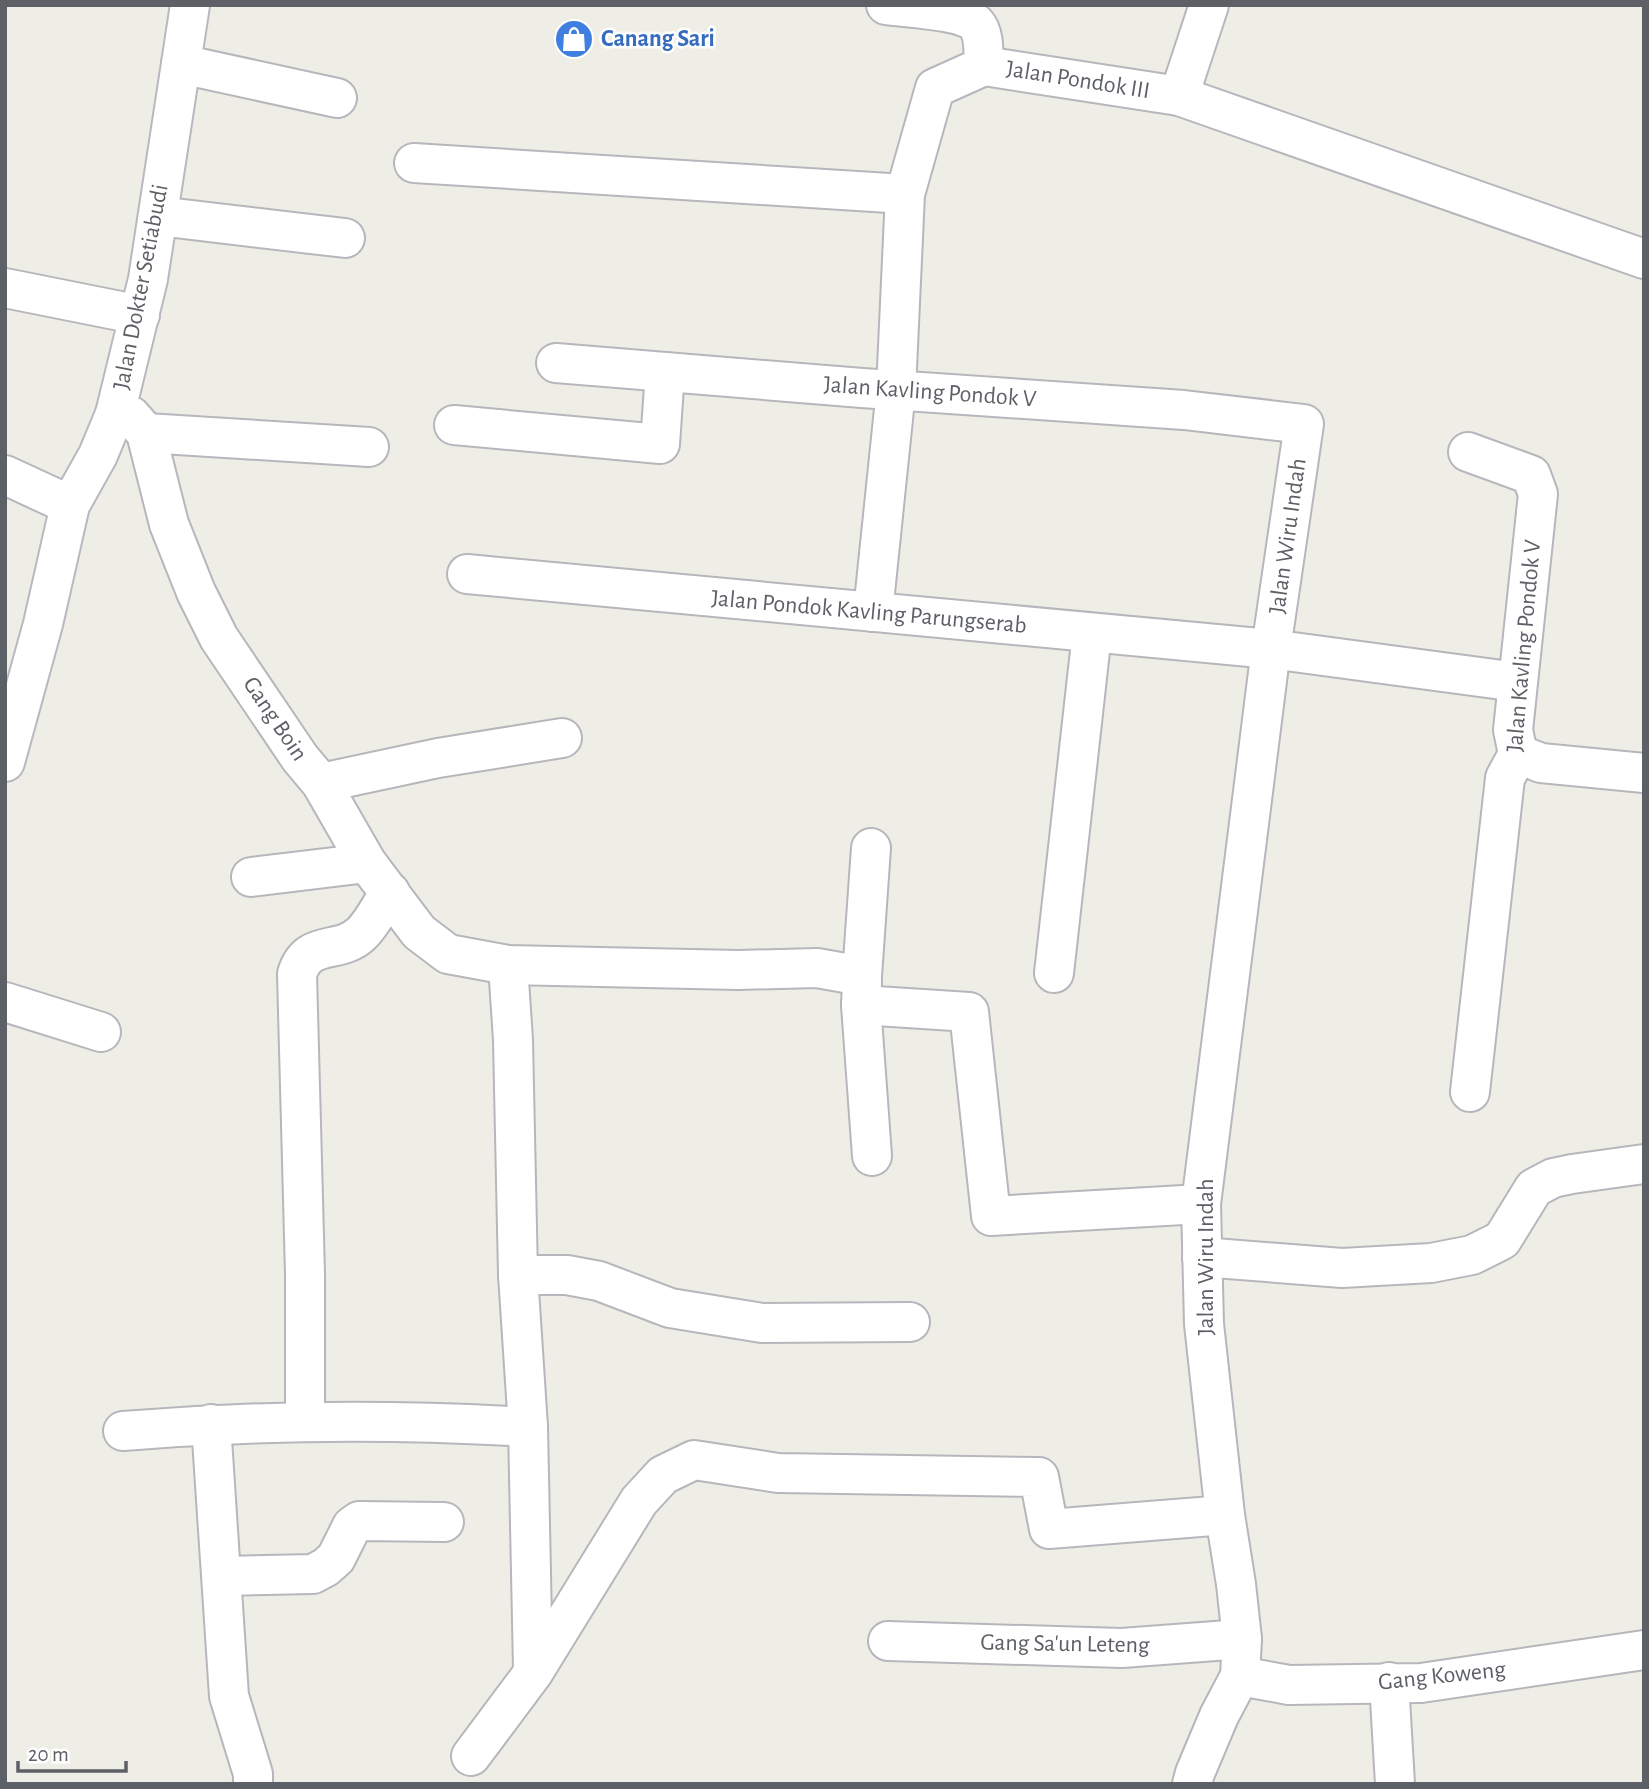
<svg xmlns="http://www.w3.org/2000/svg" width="1649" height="1789" font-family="'Alegreya Sans',sans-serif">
  <rect width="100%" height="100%" fill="#efeee6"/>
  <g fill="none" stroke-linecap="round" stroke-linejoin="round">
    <defs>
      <g id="street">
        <path d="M886,5C905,8 965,10 976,24C985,34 983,53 984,66"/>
        <polyline points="181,64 337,98"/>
        <polyline points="1179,96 1209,5"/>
        <polyline points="414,163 905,194"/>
        <polyline points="158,216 345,238"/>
        <polyline points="5,288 140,315"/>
        <polyline points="556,363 862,388 1184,410 1304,424 1271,649 1517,682"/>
        <polyline points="115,414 131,416 146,433 169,524 196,592 219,638 300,758 321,783 367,863 419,932 448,954 508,965 738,970 817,968 862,976 871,848"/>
        <polyline points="454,425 660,444 665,372"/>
        <polyline points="146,433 369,447"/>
        <polyline points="1468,452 1531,475 1538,494 1513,730 1518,754 1505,778 1470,1092"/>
        <polyline points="5,475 70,505"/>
        <polyline points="467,574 1271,649 1201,1204 1204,1324 1225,1515 1236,1584 1242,1639 1240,1676 1219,1716 1195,1773 1192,1784"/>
        <polyline points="873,612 896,390 905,194 935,88 984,66 1179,96 1644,259"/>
        <polyline points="1518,754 1541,763 1644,773"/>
        <polyline points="321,783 438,758 562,738"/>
        <polyline points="251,877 367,863"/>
        <polyline points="1054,973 1092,633"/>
        <polyline points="862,982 861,1005 872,1156"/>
        <polyline points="5,1002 101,1032"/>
        <polyline points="861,1005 969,1012 991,1216 1201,1204"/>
        <polyline points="1202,1257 1342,1268 1431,1263 1472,1255 1502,1240 1534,1188 1553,1178 1572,1174 1644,1164"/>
        <polyline points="518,1275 567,1275 599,1281 670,1308 762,1323 910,1322"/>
        <path d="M305,1422V1274L297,974C308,938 339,955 361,934C372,924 381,905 390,892"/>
        <polyline points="211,1424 229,1696 253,1774 253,1784"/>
        <polyline points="528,1427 533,1670"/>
        <path d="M123,1431C258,1420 393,1419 528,1427L518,1275L513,1040L508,965"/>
        <polyline points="222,1576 313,1574 326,1567 336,1558 352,1526 359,1521 444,1522"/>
        <polyline points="888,1641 1122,1648 1242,1639"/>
        <polyline points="1240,1676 1289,1685 1421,1683 1644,1650"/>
        <polyline points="1389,1682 1395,1784"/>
        <polyline points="471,1756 533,1673 639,1501 663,1475 694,1460 778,1473 1039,1477 1049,1529 1225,1515"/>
      </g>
      <polyline id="secondary" points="5,762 43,624 70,505 98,455 115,414 148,279 190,5"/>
    </defs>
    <!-- street casing -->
    <use href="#street" stroke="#b6b7bc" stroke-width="42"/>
    <!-- secondary casing -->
    <use href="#secondary" stroke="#b7b9bf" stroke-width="42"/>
    <!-- street -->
    <use href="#street" stroke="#fff" stroke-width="38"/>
    <!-- secondary -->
    <use href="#secondary" stroke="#fff" stroke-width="38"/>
  </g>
  <!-- icons -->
  <defs>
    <symbol id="shop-disc" viewBox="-11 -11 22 22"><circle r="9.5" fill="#3f7fe0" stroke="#fff"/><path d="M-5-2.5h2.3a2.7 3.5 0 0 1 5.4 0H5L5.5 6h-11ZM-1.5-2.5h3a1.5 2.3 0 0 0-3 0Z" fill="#fff"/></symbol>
  </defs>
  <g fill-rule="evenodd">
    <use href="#shop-disc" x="552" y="17" width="44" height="44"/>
  </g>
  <g text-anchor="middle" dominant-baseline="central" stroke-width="5" stroke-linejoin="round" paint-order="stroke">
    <!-- shop labels -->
    <g font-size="24" font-weight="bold" fill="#366cbe" stroke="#fff" text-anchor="start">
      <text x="601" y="39">Canang Sari</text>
    </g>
    <!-- street labels -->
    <g font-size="24" fill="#5d6066" stroke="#fff">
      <text transform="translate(1078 80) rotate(9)">Jalan Pondok III</text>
      <text transform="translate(141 287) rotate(-79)">Jalan Dokter Setiabudi</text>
      <text transform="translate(930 392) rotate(4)">Jalan Kavling Pondok V</text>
      <text transform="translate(1288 536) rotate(-82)">Jalan Wiru Indah</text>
      <text transform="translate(869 612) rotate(5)">Jalan Pondok Kavling Parungserab</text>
      <text transform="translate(1524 646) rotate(-85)">Jalan Kavling Pondok V</text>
      <text transform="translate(275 719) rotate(56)">Gang Boin</text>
      <text transform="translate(1206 1257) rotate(-90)">Jalan Wiru Indah</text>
      <text transform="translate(1065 1644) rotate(1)">Gang Sa'un Leteng</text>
      <text transform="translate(1442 1676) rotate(-6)">Gang Koweng</text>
    </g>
  </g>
  <!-- border -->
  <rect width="1649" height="1789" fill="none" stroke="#5d6066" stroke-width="14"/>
  <!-- scale -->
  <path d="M18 1761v10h108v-10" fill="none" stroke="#5d6066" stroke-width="3.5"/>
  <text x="28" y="1761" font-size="21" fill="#5d6066" stroke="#ffffff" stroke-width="5" paint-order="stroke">20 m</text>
</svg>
